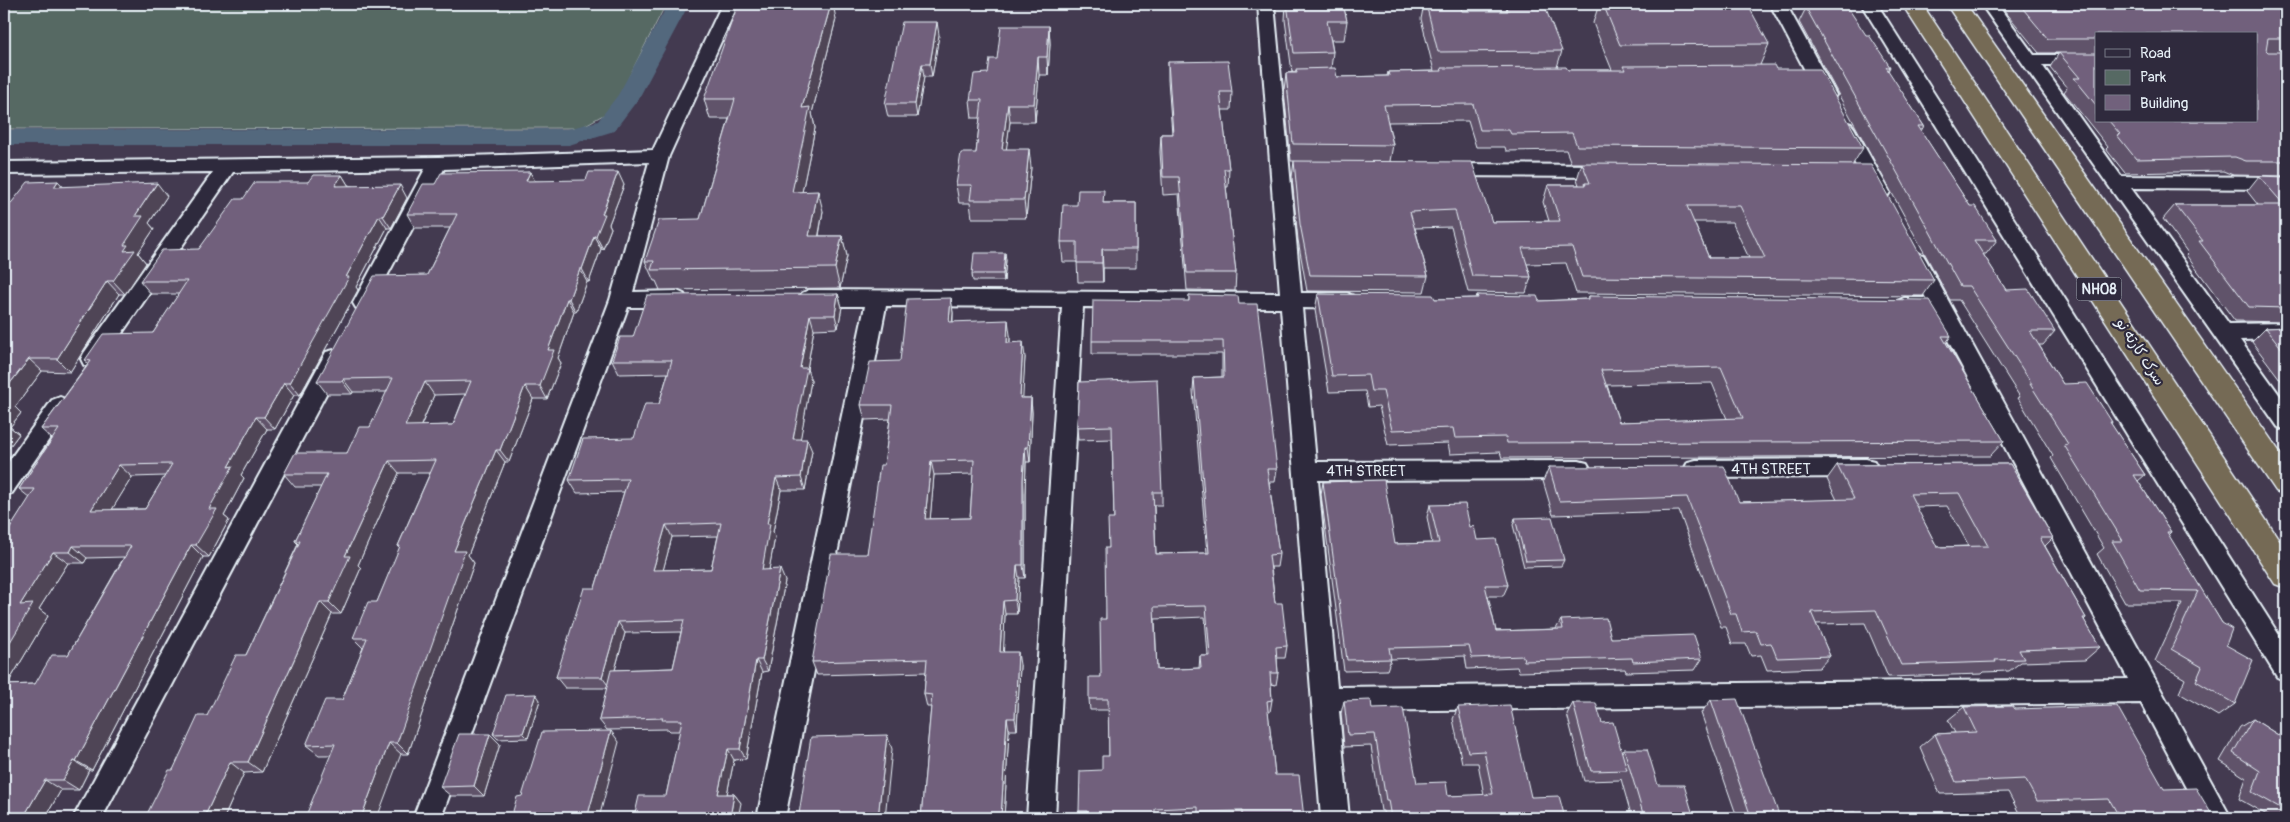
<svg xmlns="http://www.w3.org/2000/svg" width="2290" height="822" font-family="Pangolin,'Playpen Sans Arabic',sans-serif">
  <rect width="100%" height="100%" fill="#433a50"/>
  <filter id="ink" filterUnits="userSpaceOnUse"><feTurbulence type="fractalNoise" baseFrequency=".02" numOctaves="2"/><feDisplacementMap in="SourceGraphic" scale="10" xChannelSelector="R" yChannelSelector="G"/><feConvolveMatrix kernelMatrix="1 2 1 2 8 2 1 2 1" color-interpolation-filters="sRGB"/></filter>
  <g filter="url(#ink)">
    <!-- green -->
    <polygon fill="#566963" stroke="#9fadae" points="4,4 666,4 612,110 580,128 4,129"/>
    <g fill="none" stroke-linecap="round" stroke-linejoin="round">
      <!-- canal -->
      <polygon fill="#52677d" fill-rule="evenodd" points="668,4 689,4 639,98 614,131 569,145 4,145 4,130 568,129 598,121 618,95"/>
      <defs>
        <g id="minor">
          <polygon points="722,4 738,4 669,156 633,292 677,291 684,294 687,299 684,304 677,307 628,307 441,818 413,818 610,300 649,162 444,169 370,308 363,311 356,308 353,303 425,169 233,172 100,365 92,367 84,365 81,359 84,353 213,172 4,174 4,162 438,157 653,150"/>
          <polygon points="1258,4 1274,4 1301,293 1347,293 1354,296 1357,301 1354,306 1347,309 1302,308 1316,462 1579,461 1587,463 1591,470 1587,477 1579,479 1318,480 1337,687 2128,679 1934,314 1904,314 1897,311 1894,306 1897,301 1904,298 1926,298 1906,260 1909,255 1916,253 1923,255 1926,260 2231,818 2202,818 2141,703 1339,711 1349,818 1321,818 1281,308 1083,307 1055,818 1027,818 1062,307 886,306 785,818 757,818 865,306 809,306 802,303 799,298 802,293 809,290 1280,293"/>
          <polygon points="1770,4 1786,4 1836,95 1833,99 1827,101 1821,99 1818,95"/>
          <polygon points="1861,4 1877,4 2286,646 2286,681 2277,677"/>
          <polygon points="1981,4 1997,4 2034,55 2096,55 2096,65 2042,65 2121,176 2286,177 2286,189 2131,188 2229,324 2286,323 2286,339 2240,340 2286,404 2286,430 2278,427"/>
          <polygon points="1845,122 1851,124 1854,128 1890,192 1887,197 1880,198 1873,197 1870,192 1836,128 1839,124"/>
          <polygon points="1446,164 1611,165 1618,167 1620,171 1618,175 1611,177 1446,176 1439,174 1437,170 1439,166"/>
          <polygon points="334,350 342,352 345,358 102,818 73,818 326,352"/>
          <polygon points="60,397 68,400 71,406 68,412 12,493 4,496 4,468 52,400"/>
          <polygon points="1866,459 1874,461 1878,468 1874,475 1866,477 1696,478 1688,476 1684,469 1688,462 1696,460"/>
        </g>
        <g id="trunk">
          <polygon points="1902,4 1922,4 2286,550 2286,588 2275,584"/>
          <polygon points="1946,4 1966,4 2286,461 2286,495 2276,491"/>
        </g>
      </defs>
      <!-- minor casing -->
      <use href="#minor" stroke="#e8f1f8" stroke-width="4"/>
      <!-- trunk casing -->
      <use href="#trunk" stroke="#e8f1f8" stroke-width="3"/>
      <!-- minor -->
      <use href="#minor" fill="#2f2a3d" fill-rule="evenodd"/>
      <!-- trunk -->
      <use href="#trunk" fill="#756a55" fill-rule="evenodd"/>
    </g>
    <!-- wall -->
    <g fill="#61536b" stroke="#e8f1f8" fill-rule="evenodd">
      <path d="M1286,4H1343L1347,21L1344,40H1331L1333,52L1331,68L1337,77L1387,76L1388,72L1434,71L1421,19L1424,4H1459L1462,11H1506L1507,7L1562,51L1557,67L1568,70H1612L1593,23L1599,4H1692L1694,7L1769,44L1760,65L1776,69L1863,148L1853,164L1934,280L1923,296L1576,293L1566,263L1527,264L1531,277L1526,293L1468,292L1451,227L1415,228L1428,276L1424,292L1307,291L1298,240L1292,177L1294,161H1291L1284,90L1286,73L1296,72H1292L1285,20ZM1468,121L1476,147H1505L1506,151L1566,150L1571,163H1582L1577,179L1579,185H1548L1543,202L1549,221L1492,222L1390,161L1393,145L1388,122ZM1694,222H1732L1749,258H1709Z"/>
      <path d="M2008,4H2286V176L2233,175L2223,171L2125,173L2106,149L2108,147L2064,92L2067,88L2050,67L2059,53H2039L2004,10ZM2096,34L2256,121H2096Z"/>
      <polygon points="1806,8 1866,35 1890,67 1888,71 1924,126 1921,131 1970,206 1997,240 1986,254 1983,254 2006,290 2055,331 2043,345 2039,345 2063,384 2112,422 2111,424 2145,475 2138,481 2171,532 2168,535 2222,623 2235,704 2218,716 2179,693 2185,679 2155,661 2182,603 2125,603 2097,554 2104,548 2051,458 2053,456 2018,398 2020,397 1959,300 1950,300 1799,22"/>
      <polygon points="836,19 812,113 815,128 802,192 823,211 819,236 842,236 847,256 840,288 660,290 656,281 654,281 645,261 700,219 729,119 710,119 704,99"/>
      <polygon points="1049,26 1050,44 1048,75 1039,75 1035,122 1010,122 1006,149 1031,167 1026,218 972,218 970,203 959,203 956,185 976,153 980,118 972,118 970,100 997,59"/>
      <polygon points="939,35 932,77 924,77 917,117 888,117 885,104"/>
      <polygon points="1168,62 1232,92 1231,110 1222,110 1229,169 1228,187 1226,187 1236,273 1235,291 1187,290 1179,194 1163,195 1160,152 1161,134 1172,134 1168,80"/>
      <path d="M530,172L535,181L624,185L609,224L611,228L603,249H601L589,282H587L576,312H574L558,358L561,363L547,399H533L509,462H505L468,555L474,563L408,754L319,755L306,745L342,700L363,648L353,638L377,602L400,548L398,546L430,473H399L358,565L361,568L341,614H332L262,772L244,773L224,818H145L173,770L246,655L298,544L295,541L321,487H295L284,474L347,453L370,427L387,392H353L352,394H327L317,381L427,275L450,228H415L407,214L435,184ZM465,394L453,425L421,426L434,395Z"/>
      <path d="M342,175L348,185L407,198L391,228H387L356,287L358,290L300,395H294L275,429H267L241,475L244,478L224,516L229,520L209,557H203L92,770H89L79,790H61L45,818H4V538L30,498L19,489L52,439L41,429L88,364L85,360L153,333L179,294H151L140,281L199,249L243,199L308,182ZM165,476L145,509H112L132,477ZM124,557L68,655L35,684L7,685L48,616L39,609L68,563H84L87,558Z"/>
      <polygon points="2259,176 2286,177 2286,322 2235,321 2186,255 2188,253 2163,219 2175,205 2258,205 2247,191"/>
      <polygon points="58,181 63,187 167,196 149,223 154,229 138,253 146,263 125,294 119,294 70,372 42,371 15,407 21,413 10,427 19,434 4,454 4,212"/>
      <polygon points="1104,203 1136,203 1136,268 1103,268 1103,282 1078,282 1077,262 1063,262 1061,242 1077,205"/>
      <polygon points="1006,260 1004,281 973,281 972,274"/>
      <path d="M838,294L842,307L838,328L814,329L807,369L811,381L800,439L812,451L805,490H781L773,532L775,537L769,569L785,581L768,671L762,672L746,759L734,760L727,794H734L741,803L666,796L680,731H670L668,729L607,730L599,720L607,688H565L556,677L595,588L624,492L577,493L569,480L634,438L659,404L668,373L619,374L612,360L633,337ZM718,536L711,569L663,570L672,537ZM681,632L673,668L615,670L625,633Z"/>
      <path d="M1318,294L1435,299L1476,298L1477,295L1539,301L1587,299L1589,296L1951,336L1946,343L2004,441L1990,456L1502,458L1500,452L1450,454L1448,443L1388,445L1379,406L1368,407L1365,391L1329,392L1315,310ZM1712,383L1727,419L1619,422L1607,385Z"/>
      <path d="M1189,295L1239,304L1277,469L1275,482H1269L1279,554L1277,567H1271L1275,603L1287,646L1285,658H1277L1278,673L1276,685L1271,684L1272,700L1270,712H1268L1275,775L1304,818H1197V817L1166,818H1080L1079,811L1102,770L1109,756V710H1090L1089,699L1101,677L1106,619L1109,548L1114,519L1112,439L1078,440L1077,427L1079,382L1162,492V505H1154L1156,554L1207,553L1193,391L1194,378L1222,377V354H1092V341L1189,301ZM1205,617L1208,656H1200L1199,668L1157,670L1155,619Z"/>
      <path d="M951,298L953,313V322L1010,335V343L1025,357L1022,398H1031L1032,413L1030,462H1026L1025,494V578H1019L1017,614H1005L1003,652L1020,665L1017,730H1009L1004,818H921L931,707H927L924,694L926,672L817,675L812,662L867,554L884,465L890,419L865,420L861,405L900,361ZM973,474L970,518L930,519L934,475Z"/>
      <polygon points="2286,327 2286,387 2252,342 2266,328"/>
      <path d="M2010,464L2053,538L2045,546L2086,618L2084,620L2100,647L2085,660L2021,662L2009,671L1984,672L1982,674L1888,677L1865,623L1816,624L1830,656L1819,668L1767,670L1761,655L1751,656L1746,644H1732L1726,627H1721L1679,511L1553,515L1543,481L1549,467L1739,502L1837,500L1827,479L1837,465ZM1947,506L1969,546L1937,547L1916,507Z"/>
      <polygon points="1323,482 1395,544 1432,543 1427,517 1430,505 1470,527 1477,540 1508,585 1503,596 1488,596 1496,631 1556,629 1561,620 1611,638 1702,659 1695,670 1626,672 1625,669 1519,672 1517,667 1467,669 1465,656 1391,659 1387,670 1344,671 1321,494"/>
      <polygon points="1515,518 1564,560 1561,566 1524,567 1513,525"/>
      <polygon points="540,700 528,738 498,739 493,734"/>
      <polygon points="1711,700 1779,815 1859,818 1737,817 1701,713"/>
      <polygon points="1344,701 1372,709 1417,783 1448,796 1484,795 1478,763 1462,763 1453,719 1458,707 1531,797 1565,818 1384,818 1383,811 1381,811 1371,746 1344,747 1341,713"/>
      <polygon points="1573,703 1602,723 1622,752 1624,749 1658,785 1694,818 1632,818 1621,779 1620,780 1584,781 1567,714"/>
      <polygon points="1964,707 2014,709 2164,789 2214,818 2094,818 2090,811 2019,813 2008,792 1940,794 1920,747 1935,734 1955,733 1948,720"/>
      <polygon points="2253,719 2286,740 2286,818 2272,818 2239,799 2246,778 2220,761 2240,727"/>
      <polygon points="500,744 484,796 451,796 440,787"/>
    </g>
    <!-- shaded-wall -->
    <g fill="#4f4457" stroke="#e8f1f8">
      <polygon points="831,4 833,4 836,19 812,113 815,128 798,212 792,192 802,108"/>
      <polygon points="937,22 939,35 932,77 930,64"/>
      <polygon points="1049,26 1050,44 1048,75 1047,57"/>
      <polygon points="1038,57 1039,75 1035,122 1034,104"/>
      <polygon points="922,64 924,77 917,117 915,104"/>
      <polygon points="1008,104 1010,122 1004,167 1002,149"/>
      <polygon points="1029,149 1031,167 1026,218 1024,200"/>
      <polygon points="530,172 537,185 526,181"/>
      <polygon points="618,172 624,185 609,224 611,228 603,249 596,236 602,214"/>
      <polygon points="342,175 350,188 335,186"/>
      <polygon points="58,181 70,194 54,187"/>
      <polygon points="157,183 167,196 149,223 154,229 138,253 146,263 125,294 113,281 124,251 124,245 135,216"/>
      <polygon points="400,185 407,198 391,228 383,216"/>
      <polygon points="818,191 823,211 815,256 809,236"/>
      <polygon points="379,216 387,228 356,287 358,290 300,395 290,383 346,277"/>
      <polygon points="594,236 601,249 589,282 582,269"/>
      <polygon points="842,236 847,256 840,288 835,268"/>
      <polygon points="1102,249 1103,268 1103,282 1102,263"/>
      <polygon points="1005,253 1006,260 1004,281 1003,274"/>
      <polygon points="580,269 587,282 576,312 569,299"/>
      <polygon points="107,281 119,294 70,372 57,359"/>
      <polygon points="838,294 842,307 838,328 835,315"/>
      <polygon points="951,298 953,313 951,337 949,322"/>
      <polygon points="567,299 574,312 558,358 561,363 547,399 540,386 548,350"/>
      <polygon points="810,315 814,329 807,369 811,381 798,452 793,439 800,368"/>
      <polygon points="1008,320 1010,335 1009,358 1007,343"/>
      <polygon points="1023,342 1025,357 1022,413 1020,398"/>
      <polygon points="29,359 42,371 15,407 21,413 10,427 19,434 4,454 4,391"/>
      <polygon points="343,379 353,392 352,394 342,381"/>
      <polygon points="425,382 434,395 415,439 405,426"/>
      <polygon points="284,383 294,395 275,429 264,417"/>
      <polygon points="525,386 533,399 509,462 500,450"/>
      <polygon points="1031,398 1032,413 1030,462 1028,447"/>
      <polygon points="256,417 267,429 241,475 244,478 224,516 229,520 209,557 196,545 209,509 228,467"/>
      <polygon points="807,439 812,451 805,490 801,477"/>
      <polygon points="1025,447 1026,462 1025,494 1025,578 1023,565 1023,480"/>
      <polygon points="496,450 505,462 468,555 474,563 408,754 397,743 454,551"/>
      <polygon points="389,461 399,473 358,565 361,568 341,614 329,602 345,556"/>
      <polygon points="931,461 934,475 929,533 925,519"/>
      <polygon points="119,465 132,477 105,521 91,510"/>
      <polygon points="776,478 781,490 773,532 775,537 767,581 762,570 767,524"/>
      <polygon points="666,525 672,537 660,582 653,570"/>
      <polygon points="191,545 203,557 92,770 76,761"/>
      <polygon points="73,546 87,558 84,563 70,552"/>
      <polygon points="53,552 68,563 39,609 48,616 4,690 4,652 20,605"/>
      <polygon points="1017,565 1019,578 1017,614 1015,600"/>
      <polygon points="780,569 785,581 768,671 762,660"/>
      <polygon points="1003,601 1005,614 1003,665 1000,652"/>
      <polygon points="320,602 332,614 262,772 248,762"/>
      <polygon points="618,622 625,633 610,688 602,677"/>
      <polygon points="1018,652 1020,665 1017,730 1015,718"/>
      <polygon points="756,660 762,672 746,759 740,749"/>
      <polygon points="536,694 540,700 528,738 523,733"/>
      <polygon points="1007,718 1009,730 1004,818 1001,818"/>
      <polygon points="611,731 619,742 599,818 587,818"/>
      <polygon points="490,734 500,744 484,796 474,786"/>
      <polygon points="887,735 892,749 885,818 878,818"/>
      <polygon points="389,743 401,754 377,818 361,818"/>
      <polygon points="728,749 734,760 725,804 718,794"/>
      <polygon points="74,761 89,770 79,790 63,780"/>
      <polygon points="230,762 244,773 224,818 204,818"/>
      <polygon points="45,780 61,790 45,818 23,818"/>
      <polygon points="734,794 741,803 738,818 730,818"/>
    </g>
    <!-- building -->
    <g fill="#71617c" stroke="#e8f1f8" fill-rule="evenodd">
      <polygon points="738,4 831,4 802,108 810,107 792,192 818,191 809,236 842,236 835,268 651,270 654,261 645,261 659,220 700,219 735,99 704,99"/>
      <polygon points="1287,4 1343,4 1347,21 1327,21 1333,52 1294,53"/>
      <polygon points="1426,4 1459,4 1462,11 1508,11 1507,7 1545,7 1562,51 1438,52"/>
      <polygon points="1603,4 1692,4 1694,7 1749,7 1769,44 1620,45"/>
      <polygon points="2019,4 2286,4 2286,38 2268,38 2266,50 2268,52 2286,52 2286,161 2246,161 2235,157 2136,159 2117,135 2120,134 2109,121 2256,121 2256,34 2096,34 2096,39 2048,39"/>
      <polygon points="1806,8 1848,8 1866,35 1869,35 1890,67 1886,67 1924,126 1918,126 1970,206 1975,206 1997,240 1974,240 2006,290 2028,289 2055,331 2030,331 2063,384 2087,383 2112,422 2110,422 2145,475 2134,475 2171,532 2167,532 2222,623 2232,629 2226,645 2253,660 2235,704 2196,681 2202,667 2171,649 2198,591 2140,590 2112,541 2123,541 2064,445 2068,444 2030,384 2032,384 1969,286 1960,286"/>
      <polygon points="902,22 937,22 930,64 922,64 915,104 885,104"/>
      <polygon points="1001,26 1049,26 1047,57 1038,57 1034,104 1008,104 1002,149 1029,149 1024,200 970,200 972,185 956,185 961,153 976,153 982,100 970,100 974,74 988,73 990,59 997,59"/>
      <polygon points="2059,53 2096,53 2096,105 2074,78 2080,78"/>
      <polygon points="1228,61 1232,92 1220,92 1229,169 1224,169 1236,273 1187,273 1179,177 1163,177 1161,134 1173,134 1168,62"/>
      <polygon points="1774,65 1776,69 1820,69 1863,148 1577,146 1572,133 1511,134 1509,130 1480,130 1473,104 1384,105 1393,145 1293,144 1286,73 1297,73 1296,69 1335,68 1337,77 1389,76 1388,72 1442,71 1441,68 1566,67 1568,70 1625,70 1623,66"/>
      <path d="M1294,161L1472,162L1492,222L1560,221L1548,185H1586L1585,183H1590L1582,163L1871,165L1934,280L1582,277L1572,247L1522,248L1531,277L1472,276L1455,210L1410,212L1428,276L1310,275L1300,224ZM1687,206H1740L1765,258H1709Z"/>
      <path d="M530,172L526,181L586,180L589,172H618L602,214H605L596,236H594L582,269H580L569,299H567L548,350H554L540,386H525L500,450H496L454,551H465L397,743H389L361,818H305L335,744L306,745L325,700H342L367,638H353L368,602H377L400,546H398L436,460L389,461L345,556H350L329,602H320L248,762H230L204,818H145L169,770H173L198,716H207L236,655H246L300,541H295L327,474H284L295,453H347L359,427H370L393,378L343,379L342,381H317L374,276L427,275L457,214H407L423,184H435L441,173ZM471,381L453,425L405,426L425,382Z"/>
      <path d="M313,175H342L335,186L400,185L383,216H379L346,277H349L290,383H284L264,417H256L228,467L233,466L209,509H217L196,545H191L76,761H74L63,780H45L23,818H4V759L5,757H4V685L35,684L52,655H68L131,546H73L70,552H53L20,605L33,604L4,652V538L35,489H19L59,429H41L91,361L85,360L103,334L153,333L187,281H140L162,250L199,249L235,199H243L255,182H308ZM172,464L145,509L91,510L119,465Z"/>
      <polygon points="2259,176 2286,177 2286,308 2249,307 2199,241 2203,241 2175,205 2284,205"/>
      <polygon points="58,181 54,187 157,183 135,216 143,216 124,245 128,245 124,251 135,250 113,281 107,281 57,359 29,359 4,391 4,212 28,182"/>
      <polygon points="1078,190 1104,190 1103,203 1136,203 1136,249 1102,249 1102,263 1077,263 1077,242 1061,242 1063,205 1077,205"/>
      <polygon points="974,253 1005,253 1003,274 972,274"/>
      <path d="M838,294L835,315H810L800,368H807L793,439H807L801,477L776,478L767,524H770L762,570L780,569L762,660H756L740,749H728L718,794H734L730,818H634L639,796H666L682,720H662L663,718L599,720L611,670L673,668L684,620L618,622L602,677H556L584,588H595L628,479L569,480L583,439L634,438L645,404H659L672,360H612L620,337H633L647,295ZM721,523L711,569L653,570L666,525Z"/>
      <path d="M1318,294L1433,295L1435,299L1478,298L1477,295L1537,296L1539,301L1589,299V296L1929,300L1951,336H1942L2004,441L1507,443L1506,437L1455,438L1453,428L1392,430L1383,391H1371L1368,375L1332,376ZM1721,367L1743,418L1619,422L1601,370Z"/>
      <path d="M1189,295L1238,296L1239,304H1257L1277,469H1267L1279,554L1269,555L1275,603H1282L1287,646L1276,647L1278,673H1270L1272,700L1267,701L1275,775H1299L1304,818H1242V811L1198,812V807L1155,809V818H1087V811H1079L1080,771L1102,770V756H1109L1108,699H1089V677H1101L1100,619H1106L1105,548H1109L1108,519H1114L1112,426L1077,427L1079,382L1157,379L1162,492H1153L1156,554L1209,553L1194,378L1224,377L1223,341H1092L1093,300L1189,301ZM1206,606L1210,656H1200L1201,668L1157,670L1154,607Z"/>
      <path d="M951,298L949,322L1008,320L1007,343L1023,342L1020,398H1031L1028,447H1025L1023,480V565H1017L1015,600L1003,601L1000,652H1018L1015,718H1007L1001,818H921L932,695L924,694L927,659L812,662L831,554H867L880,465H884L892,405H861L870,362L900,361L907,299ZM974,460L970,518L925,519L931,461Z"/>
      <polygon points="2286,327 2286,354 2266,328"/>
      <path d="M2010,464L2053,538H2040L2086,618H2083L2100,647L2019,650L2024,659L1995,660L1996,662L1901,665L1876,610L1811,612L1830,656L1777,658L1771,643L1761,644L1756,631L1742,632L1736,614H1731L1687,497L1559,501L1549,467L1724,466L1739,502L1854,499L1837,465ZM1959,493L1988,546L1937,547L1910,494Z"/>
      <polygon points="1384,480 1395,544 1439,543 1430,505 1465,504 1470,527 1474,526 1477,540 1496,539 1508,585 1485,585 1496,631 1563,629 1561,620 1606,618 1611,638 1694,635 1702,659 1633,662 1632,658 1524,661 1523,656 1472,658 1469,646 1389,648 1391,659 1347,660 1323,482"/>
      <polygon points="1552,517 1564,560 1526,561 1515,518"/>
      <polygon points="536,694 523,733 493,734 506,695"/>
      <polygon points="1737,699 1779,815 1856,812 1859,818 1712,818 1751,817 1711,700"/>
      <polygon points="1371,700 1372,709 1403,708 1417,783 1446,782 1448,796 1493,794 1484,751 1468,752 1458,707 1510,705 1531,797 1559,796 1565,818 1391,818 1388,800 1386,800 1375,734 1348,735 1344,701"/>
      <polygon points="1573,703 1596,703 1602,723 1613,722 1627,770 1591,771"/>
      <polygon points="2012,706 2014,709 2117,706 2164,789 2196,788 2214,818 2120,818 2109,799 2037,801 2025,779 1956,782 1935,734 1976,732 1964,707"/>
      <polygon points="2253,719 2286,740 2286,811 2252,792 2260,771 2233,753"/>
      <polygon points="611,731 587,818 511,818 517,797 522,796 542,732"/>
      <polygon points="459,734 490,734 474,786 440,787"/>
      <polygon points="887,735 878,818 779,818 780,815 799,814 811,737"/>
      <polygon points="1624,749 1647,749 1658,785 1684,785 1694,818 1617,818 1644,817"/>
    </g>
  </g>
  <g text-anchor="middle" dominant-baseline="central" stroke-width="4.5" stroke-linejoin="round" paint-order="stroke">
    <!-- shield labels -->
    <rect fill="#2f2a3d" stroke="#b0b5c0" stroke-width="1" x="2076.5" y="277.5" width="45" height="23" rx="4"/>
    <g font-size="14" font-weight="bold" fill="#e8f1f8">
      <text x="2099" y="289">NH08</text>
    </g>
    <!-- street labels -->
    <g font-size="15" fill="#e8f1f8" stroke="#2f2a3d">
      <text transform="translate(2140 352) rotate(57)">سرک کارته نو</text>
      <text x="1771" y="469">4TH STREET</text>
      <text x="1366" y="471">4TH STREET</text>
    </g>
  </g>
  <!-- margin -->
  <rect width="2290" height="822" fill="none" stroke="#2f2a3d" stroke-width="20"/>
  <rect x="10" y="10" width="2270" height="802" fill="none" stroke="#e8f1f8" stroke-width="2" filter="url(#ink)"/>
  <!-- legend -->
  <rect x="2095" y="32" width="162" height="90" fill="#2f2a3d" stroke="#797a88"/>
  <rect x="2105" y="49" width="25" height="8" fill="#2f2a3d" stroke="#797a88"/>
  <text x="2140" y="58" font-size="15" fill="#e8f1f8">Road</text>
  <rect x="2105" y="70" width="25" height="15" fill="#566963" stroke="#797a88"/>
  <text x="2140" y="82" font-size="15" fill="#e8f1f8">Park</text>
  <rect x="2105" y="95" width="25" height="15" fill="#71617c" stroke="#797a88"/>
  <text x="2140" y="108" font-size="15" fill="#e8f1f8">Building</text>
</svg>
